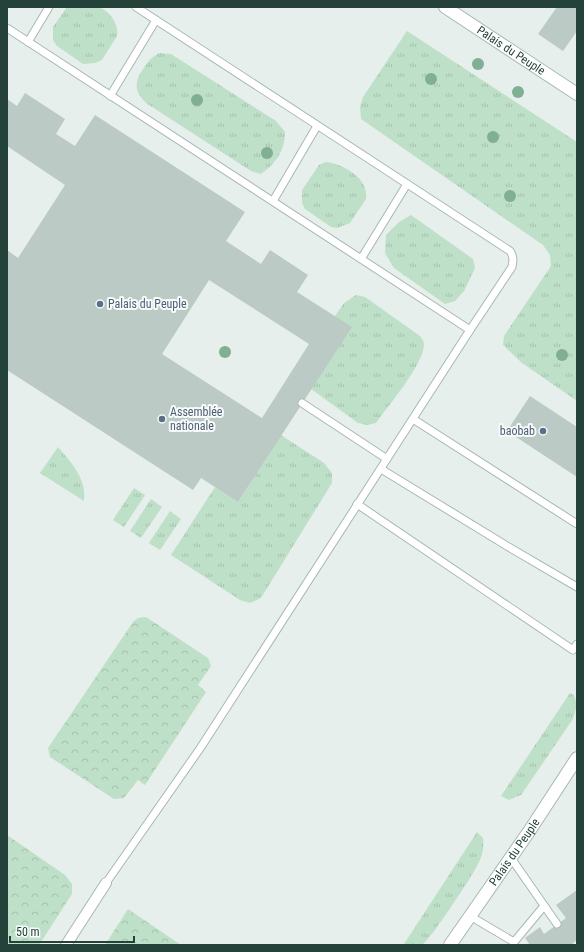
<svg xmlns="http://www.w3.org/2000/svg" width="584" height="952" font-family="'Roboto Condensed',sans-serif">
  <defs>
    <pattern id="grass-tufts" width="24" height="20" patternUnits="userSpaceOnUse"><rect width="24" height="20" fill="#bfe0c8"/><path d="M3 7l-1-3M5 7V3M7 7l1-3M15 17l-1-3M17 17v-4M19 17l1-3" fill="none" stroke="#a4c1ad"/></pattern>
    <pattern id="park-crowns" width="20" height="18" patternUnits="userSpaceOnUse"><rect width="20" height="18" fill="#bfe0c8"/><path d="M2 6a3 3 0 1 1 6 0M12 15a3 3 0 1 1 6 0" fill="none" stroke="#a4c1ad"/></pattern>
  </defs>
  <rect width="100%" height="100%" fill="#e6efeb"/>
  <!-- grass -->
  <g fill="url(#grass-tufts)">
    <path d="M67,7C73,7 97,5 101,8C111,13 119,25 117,36L102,60L95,63L83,64L57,46L53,40V27Z"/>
    <polygon points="407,31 577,142 577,401 522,363 503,345 504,336 551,266 550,255 543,245 361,119 360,107 363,97"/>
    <path d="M159,53L171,54L276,121L285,132C285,151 275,164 261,174L251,171L146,103C134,91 134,83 143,69C149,60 151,58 159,53Z"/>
    <path d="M326,162C343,164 369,178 366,199L350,223L337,228L331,227L305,209L302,203V190L319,165Z"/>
    <polygon points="411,215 473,259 475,268 464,291 455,301 445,304 394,268 385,253 386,235 399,222"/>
    <path d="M356,295L365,297L420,336C422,339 424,341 424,344C424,364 388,406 376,423L367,425L358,423L311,389L335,316L344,303Z"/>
    <polygon points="281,435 324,463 332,473 332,483 261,598 250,603 240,600 171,555 215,487 238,502"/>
    <path d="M58,447C71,462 87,479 84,501L40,473Z"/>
    <polygon points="134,488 145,495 124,527 113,520"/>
    <polygon points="151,499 162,507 141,538 130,531"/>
    <polygon points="170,511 181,519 160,550 149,543"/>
    <polygon points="570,693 574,695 577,705 573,719 521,795 509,800 501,796"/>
    <path d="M477,832L483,838C484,847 483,855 478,864C473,875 429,942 422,945C418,946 407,946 404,944Z"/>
  </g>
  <!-- park -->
  <g fill="url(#park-crowns)">
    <polygon points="146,617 208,658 211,666 198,685 206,692 145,785 138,780 124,798 114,799 50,757 48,748 133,622 138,618"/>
    <polygon points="7,835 65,875 72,884 72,894 39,945 7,945"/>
    <polygon points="128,909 181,945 105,945"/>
  </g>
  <!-- building -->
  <g fill="#bbcac4" fill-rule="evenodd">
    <polygon points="557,7 577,7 577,31 563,51 538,34"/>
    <path d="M25,93L65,119L56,134L75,146L95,115L245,212L226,241L261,264L270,250L308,275L297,292L352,327L238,502L201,478L193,490L7,370V250L18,258L65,185L7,146V99L17,106ZM209,280L309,344L262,418L162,354Z"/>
    <polygon points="530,396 577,427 577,477 507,431"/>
    <polygon points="577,890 577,940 571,945 530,945 525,938 540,927 544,934 566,918 556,905"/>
  </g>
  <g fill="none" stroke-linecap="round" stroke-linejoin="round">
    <defs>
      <g id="service">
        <path d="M136,7L510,251C514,257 513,261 512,267L470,330"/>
        <polyline points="7,28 470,330 201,747 106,883"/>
        <polyline points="28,42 49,7"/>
        <polyline points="110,96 156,20"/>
        <polyline points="273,201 317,126"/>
        <polyline points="361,259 407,184"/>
        <polyline points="302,403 387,459"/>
        <polyline points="413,419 577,524"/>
        <polyline points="381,469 507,546 577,587"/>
        <polyline points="357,504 573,650 577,644"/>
        <polyline points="511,858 557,924"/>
        <polyline points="470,916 514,942 544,906"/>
      </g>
      <polyline id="pedestrian" points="66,945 106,883"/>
      <g id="tertiary">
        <path id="s1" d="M445,7L577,94"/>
        <path id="s2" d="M450,945L530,830L577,758"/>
      </g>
    </defs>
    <!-- service casing -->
    <use href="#service" stroke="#a8b8b2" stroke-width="9"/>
    <!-- pedestrian casing -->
    <use href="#pedestrian" stroke="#a8b8b2" stroke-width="12"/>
    <!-- tertiary casing -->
    <use href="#tertiary" stroke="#a8b8b2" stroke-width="14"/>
    <!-- service -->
    <use href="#service" stroke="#fff" stroke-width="7"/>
    <!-- pedestrian -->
    <use href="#pedestrian" stroke="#fff" stroke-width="10"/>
    <!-- tertiary -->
    <use href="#tertiary" stroke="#fff" stroke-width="12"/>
  </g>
  <!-- trees -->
  <g fill="#80af93">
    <circle cx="478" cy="64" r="6"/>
    <circle cx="431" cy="79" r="6"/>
    <circle cx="518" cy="92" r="6"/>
    <circle cx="197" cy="100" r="6"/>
    <circle cx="493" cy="137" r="6"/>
    <circle cx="267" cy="153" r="6"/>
    <circle cx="510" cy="196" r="6"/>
    <circle cx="225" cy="352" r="6"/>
    <circle cx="562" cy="355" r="6"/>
  </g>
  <!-- markers -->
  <g fill="#5c6f8a" stroke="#f7fbf9" stroke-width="1.5">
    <circle cx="100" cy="304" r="4"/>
    <circle cx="162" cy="419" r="4"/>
    <circle cx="543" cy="431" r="4"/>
  </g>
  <g text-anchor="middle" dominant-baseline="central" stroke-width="4" stroke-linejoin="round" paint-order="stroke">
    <!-- street labels -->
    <g font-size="12" fill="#24423a" stroke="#f7fbf9">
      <text stroke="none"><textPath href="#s1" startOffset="79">Palais du Peuple</textPath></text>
      <text stroke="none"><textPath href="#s2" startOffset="113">Palais du Peuple</textPath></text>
    </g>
    <!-- service labels -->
    <g font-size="12" fill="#4e5e75" stroke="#f7fbf9" text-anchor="start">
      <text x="108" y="304">Palais du Peuple</text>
      <text x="170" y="412">Assemblée<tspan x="170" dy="14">nationale</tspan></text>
      <text x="535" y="431" text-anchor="end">baobab</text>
    </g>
  </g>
  <!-- border -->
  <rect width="584" height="952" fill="none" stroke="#24423a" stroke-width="16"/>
  <!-- scale -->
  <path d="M10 936v6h124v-6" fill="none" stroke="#24423a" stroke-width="2"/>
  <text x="16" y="936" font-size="12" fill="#24423a" stroke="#f7fbf9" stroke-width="3" paint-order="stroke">50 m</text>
</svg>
